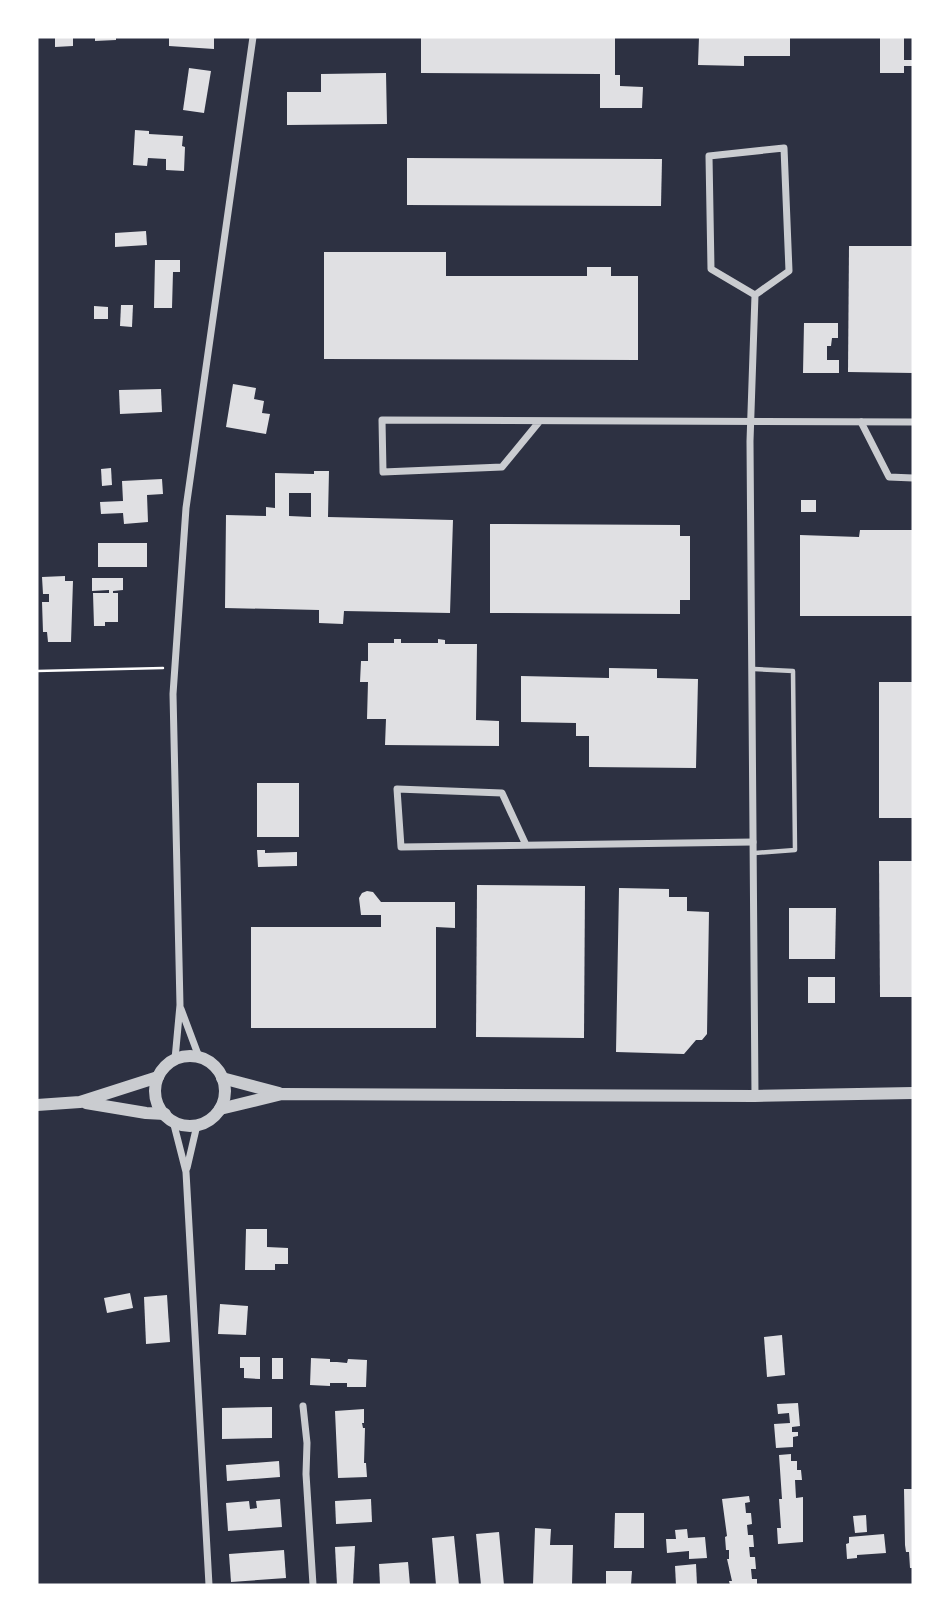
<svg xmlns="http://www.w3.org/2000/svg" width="950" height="1622" font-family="Spectral,serif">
  <rect width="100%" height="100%" fill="#2d3142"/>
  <!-- building -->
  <g fill="#e0e0e3" fill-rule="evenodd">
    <polygon points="55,37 73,37 73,46 55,47"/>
    <polygon points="95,37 116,37 116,40 95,41"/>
    <polygon points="169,37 214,37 214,49 169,46"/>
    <polygon points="421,37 615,37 615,75 620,75 620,86 643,87 642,108 600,108 600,74 421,73"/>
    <polygon points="699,37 790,37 790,56 744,56 744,66 698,65"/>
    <polygon points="880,37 904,37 904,60 913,60 913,66 904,66 904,73 880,73"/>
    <polygon points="189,68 211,71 204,113 183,110"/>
    <polygon points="386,73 387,124 287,125 287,92 321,92 321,74"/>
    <polygon points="135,130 149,131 149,134 183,136 182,146 185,147 184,171 166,170 166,159 148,158 147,166 133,165"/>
    <polygon points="407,158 662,159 661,206 407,205"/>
    <polygon points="146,231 147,245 115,247 115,233"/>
    <polygon points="849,246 913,246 913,373 848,372"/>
    <polygon points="324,252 446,252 446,276 587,276 587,267 611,267 611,276 638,276 638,360 324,359"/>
    <polygon points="155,260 180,260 180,272 173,272 172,308 154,308"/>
    <polygon points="121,305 133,305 132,327 120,326"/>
    <polygon points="94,306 108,307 108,319 94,319"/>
    <polygon points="804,323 838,323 838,338 832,338 831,346 827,346 827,360 839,360 839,373 803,373"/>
    <polygon points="233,384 256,388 254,399 264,401 262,413 270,414 266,434 226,427"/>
    <polygon points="161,389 162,412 120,414 119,390"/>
    <polygon points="111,468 112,485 102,486 101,469"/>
    <path d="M314,471H329L328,517L453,520L450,613L344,611L343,624L319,623V610L225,608L226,515L266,516V507L275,508V473L314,474ZM289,493H311V517L289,516Z"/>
    <polygon points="162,479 163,494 147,495 148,522 124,524 123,513 101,514 100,502 123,501 122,481"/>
    <rect x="801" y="500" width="15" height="12"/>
    <polygon points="490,524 680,525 680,536 690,536 690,600 680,600 680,614 490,613"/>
    <polygon points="860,530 913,530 913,616 800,616 800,535 859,537"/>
    <rect x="98" y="543" width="49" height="24"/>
    <polygon points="65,576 65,581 73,581 71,642 48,642 47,632 43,632 42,602 49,602 49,594 43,594 42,577"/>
    <polygon points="92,578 123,578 123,590 113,591 113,593 118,593 118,622 105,622 105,626 94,626 93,593 109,593 109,590 92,591"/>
    <polygon points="394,639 401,639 401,643 438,643 438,639 445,640 445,644 477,644 476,720 499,721 499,746 385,745 386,719 367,719 368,682 360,682 361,661 368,661 368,643 394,643"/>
    <polygon points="609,668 657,669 657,678 698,679 696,768 589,767 589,736 576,736 576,723 521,722 521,676 609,678"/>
    <rect x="879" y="682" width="34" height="136"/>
    <rect x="257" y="783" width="42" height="54"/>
    <polygon points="257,850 265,850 265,853 297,852 297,866 258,867"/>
    <polygon points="879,861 913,861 913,997 880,997"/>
    <polygon points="477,885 585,886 584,1038 476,1037"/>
    <polygon points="619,888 669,889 669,897 687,897 687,911 709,912 707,1034 702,1040 696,1040 684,1054 616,1052"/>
    <polygon points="367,891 373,892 381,902 455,902 455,928 436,927 436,1028 251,1028 251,927 381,927 381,915 361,915 359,898 362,893"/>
    <polygon points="789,908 836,908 835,959 789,959"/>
    <rect x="808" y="977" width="27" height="26"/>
    <polygon points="246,1229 267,1229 267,1247 288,1248 288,1264 275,1264 275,1270 245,1270"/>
    <polygon points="130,1293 133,1308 107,1313 104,1298"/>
    <polygon points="167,1295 170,1342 146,1344 144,1297"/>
    <polygon points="220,1304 248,1306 246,1335 218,1334"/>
    <polygon points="782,1335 785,1375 767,1377 764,1337"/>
    <polygon points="240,1357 260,1357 260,1379 244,1378 244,1368 240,1368"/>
    <rect x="272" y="1358" width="11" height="21"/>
    <polygon points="311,1358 330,1359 330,1362 337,1362 347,1363 348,1359 367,1360 366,1387 347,1387 347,1383 330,1383 330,1386 310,1385"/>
    <polygon points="798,1403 800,1426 792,1427 792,1432 798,1432 798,1436 793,1437 793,1447 776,1448 774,1424 790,1423 789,1413 778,1414 777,1404"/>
    <polygon points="272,1407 272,1438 222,1439 222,1408"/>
    <polygon points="364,1409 364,1423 362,1423 363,1428 365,1428 364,1463 366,1463 367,1477 338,1478 335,1411"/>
    <polygon points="791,1454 791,1461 797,1461 797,1470 801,1470 802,1480 795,1480 796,1498 803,1497 803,1542 778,1544 777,1528 781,1528 779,1499 782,1499 779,1455"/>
    <polygon points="279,1461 280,1477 227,1481 226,1465"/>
    <polygon points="904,1489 913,1489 913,1568 910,1568 909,1552 906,1552 905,1545"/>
    <polygon points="749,1496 750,1502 745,1503 746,1513 751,1513 752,1524 747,1525 748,1535 753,1535 754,1547 749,1547 750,1557 755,1557 756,1569 751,1569 752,1579 757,1579 757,1585 730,1585 729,1581 732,1581 727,1559 729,1559 729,1550 726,1550 725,1537 727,1536 722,1499"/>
    <polygon points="280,1499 282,1527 228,1531 226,1503 249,1501 250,1509 257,1508 256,1501"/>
    <polygon points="371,1499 372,1522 336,1524 335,1501"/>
    <polygon points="615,1513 644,1513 644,1548 614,1548"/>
    <polygon points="866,1515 867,1532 855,1533 853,1516"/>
    <polygon points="535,1528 551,1529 550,1545 573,1545 572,1585 533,1585"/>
    <polygon points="687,1529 688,1538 705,1537 707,1558 689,1559 689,1551 667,1553 666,1539 676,1539 675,1530"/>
    <polygon points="499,1532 504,1585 481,1585 476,1534"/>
    <polygon points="884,1534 886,1553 857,1555 857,1558 847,1559 846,1544 849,1543 849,1537"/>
    <polygon points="454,1536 459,1585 436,1585 432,1538"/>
    <polygon points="355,1546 353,1585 337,1585 335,1547"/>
    <polygon points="284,1550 286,1578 231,1582 229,1554"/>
    <polygon points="408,1562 410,1585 380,1585 379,1564"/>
    <polygon points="696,1564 697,1585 676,1585 675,1566"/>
    <polygon points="606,1571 632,1571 631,1585 606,1585"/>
  </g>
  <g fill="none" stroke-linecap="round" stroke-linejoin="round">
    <!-- path -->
    <polyline stroke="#fff" stroke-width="2.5" points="37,671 163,668"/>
    <!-- service -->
    <polyline stroke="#caccd0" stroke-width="4.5" points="754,669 793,671 795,850 755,853"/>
    <!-- minor -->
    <g stroke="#caccd0" stroke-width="7">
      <polyline points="755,295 711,269 709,156 784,148 789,271 755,295 750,441 755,1096"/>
      <polyline points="539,422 502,467 383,472 382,420 913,422"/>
      <polyline points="861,422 889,477 913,478"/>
      <polyline points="526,845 502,793 397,789 401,847 753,842"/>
      <polyline points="181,1009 199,1057"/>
      <polyline points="175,1059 180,1005 173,694 186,508 253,37"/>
      <polyline points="173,1121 186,1172 209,1585"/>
      <polyline points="187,1168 197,1125"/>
      <polyline points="303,1406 307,1443 306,1474 313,1585"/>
    </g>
    <!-- tertiary -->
    <g stroke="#caccd0" stroke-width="12">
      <circle cx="190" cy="1091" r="35"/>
      <polyline points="222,1078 279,1093"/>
      <polyline points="86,1103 146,1113 165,1114"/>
      <polyline points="37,1105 80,1102 158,1077"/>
      <polyline points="220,1109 282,1094 755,1096 913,1093"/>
    </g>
  </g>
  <!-- border -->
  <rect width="950" height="1622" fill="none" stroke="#ffffff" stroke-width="77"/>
</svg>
